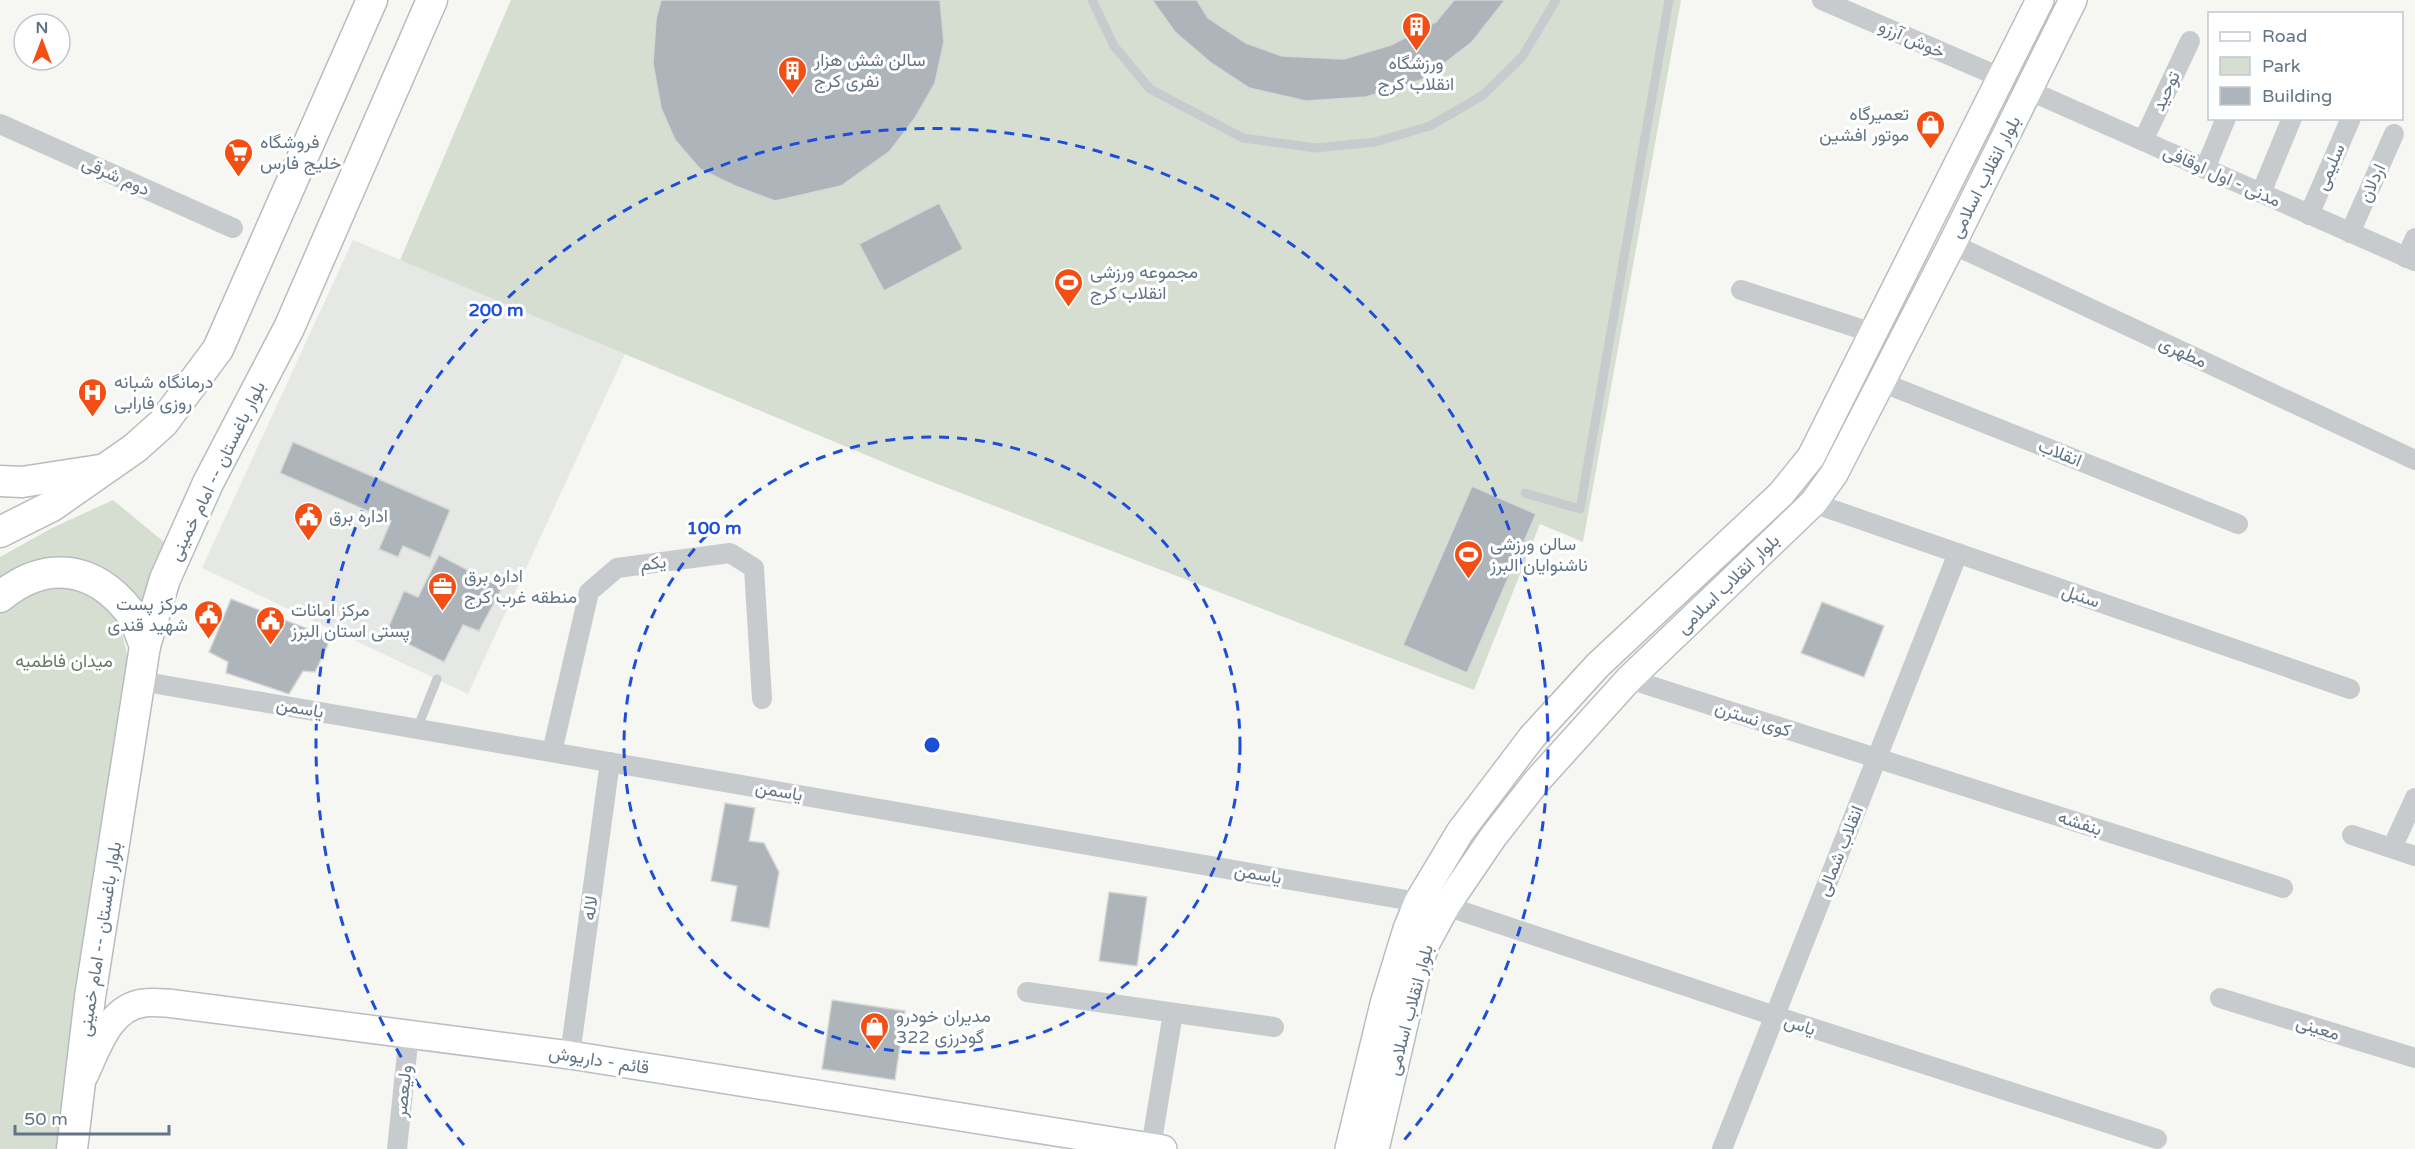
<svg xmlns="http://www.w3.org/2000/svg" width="2415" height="1149" font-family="'Varela Round',Vazirmatn,sans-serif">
  <rect width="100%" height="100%" fill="#f6f6f2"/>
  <!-- built -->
  <polygon fill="#e6e8e5" points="353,240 625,354 468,694 202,568"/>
  <!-- green -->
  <g fill="#d6ded2">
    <polygon points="511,0 1681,0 1583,542 1540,524 1474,690 914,475 400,260"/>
    <polygon points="113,500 164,542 143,611 133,593 0,581 0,557 52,528"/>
    <path d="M62,585C71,588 85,589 94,594C117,608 124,636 128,660L58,1149H0V610L34,588Z"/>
  </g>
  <!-- building -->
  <g fill="#adb5bb" stroke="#d7d7d5" stroke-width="1.5">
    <polygon points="661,0 940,0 944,42 935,83 915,118 890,151 841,186 775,201 735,186 700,169 675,140 661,108 653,64 656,19"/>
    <polygon points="1152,0 1197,0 1208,18 1246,43 1282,56 1344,59 1391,45 1436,22 1454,0 1505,0 1472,42 1424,79 1366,97 1306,101 1249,88 1211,63 1175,32"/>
    <polygon points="939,203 963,249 884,291 859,244"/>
    <polygon points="293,442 450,510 430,558 403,546 398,557 379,549 391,521 280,473"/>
    <polygon points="1472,486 1536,514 1467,673 1403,645"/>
    <polygon points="439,555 502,588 479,631 463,625 444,662 386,633 404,591 418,597"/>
    <polygon points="231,599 331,638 315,672 303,671 289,694 226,673 228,662 209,652"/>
    <polygon points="1822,602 1884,626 1864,677 1801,653"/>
    <polygon points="725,803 755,808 749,841 764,843 779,872 769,928 731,921 737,886 711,881"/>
    <polygon points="1109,892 1147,897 1137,966 1099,961"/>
    <polygon points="832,1000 905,1011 895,1080 822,1069"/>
  </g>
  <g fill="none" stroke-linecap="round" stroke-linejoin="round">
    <defs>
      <g id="secondary">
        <path d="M84,1076C97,1049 109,1007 144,1003C151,1002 160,1003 167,1003L570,1055L1163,1149"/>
        <polyline points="1349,1149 1384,1004 1407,929 1418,902 1460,832 1532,737 1598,665 1781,494 1811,457 2040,0"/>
        <polyline points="1375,1149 1416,973 1426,943 1446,906 1493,837 1536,782 1629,679 1813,503 1834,474 1952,244 2073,0"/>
      </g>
      <g id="primary">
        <polyline points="0,481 22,482 100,470"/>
        <polyline points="0,532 52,506 135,448 163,423 218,349 372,0"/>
        <path d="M0,597C46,559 94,566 130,612C137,621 140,635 145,646"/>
        <polyline points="72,1149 90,997 145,646 165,579 208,483 289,328 432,0"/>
      </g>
    </defs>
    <!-- secondary casing -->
    <use href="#secondary" stroke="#b9bec3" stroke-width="30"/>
    <!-- primary casing -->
    <use href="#primary" stroke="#b8bcc0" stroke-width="33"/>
    <!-- lane -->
    <g stroke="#c8cbce" stroke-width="9">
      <polyline points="1092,0 1114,46 1150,89 1243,138 1316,148 1375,142 1430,126 1483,95 1522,57 1556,0"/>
      <polyline points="1525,493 1580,509 1669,0"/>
      <polyline points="417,729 437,679"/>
    </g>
    <!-- street -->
    <g stroke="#c8cbce" stroke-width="20">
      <polyline points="1822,0 2002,78"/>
      <polyline points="2028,90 2415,261"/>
      <polyline points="0,124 233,228"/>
      <polyline points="2143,141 2190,41"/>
      <polyline points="2205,169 2226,118"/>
      <polyline points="2261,193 2292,118"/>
      <polyline points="2309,215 2351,118"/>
      <polyline points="2350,233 2394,134"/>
      <polyline points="1952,244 2415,460"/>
      <polyline points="2406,258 2415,238"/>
      <polyline points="1741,290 1873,333"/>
      <polyline points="1881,382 2238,524"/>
      <polyline points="1813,503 2350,689"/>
      <polyline points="1629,679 2283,888"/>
      <polyline points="140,681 1418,902"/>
      <polyline points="552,752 589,592 617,568 730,553 754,568 762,699"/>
      <polyline points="2352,835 2415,856"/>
      <polyline points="2392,848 2415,798"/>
      <polyline points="1446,906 1775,1016 2157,1139"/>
      <polyline points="1027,992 1274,1027"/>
      <polyline points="2220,998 2415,1058"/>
      <polyline points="570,1055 610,762"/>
      <polyline points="1151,1147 1173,1013"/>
      <polyline points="397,1149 409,1034"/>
      <polyline points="1722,1149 1958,553"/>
    </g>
    <!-- secondary -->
    <use href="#secondary" stroke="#fff" stroke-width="27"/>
    <!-- primary -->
    <use href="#primary" stroke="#fff" stroke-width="30"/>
  </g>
  <!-- distance rings -->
  <g fill="none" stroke="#1d4ed8" stroke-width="3" stroke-dasharray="10 8">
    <circle cx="932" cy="745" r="308"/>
    <path d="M464 1145A616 616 0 1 1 1400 1145"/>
  </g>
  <!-- icons -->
  <defs>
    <symbol id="building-pin" viewBox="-11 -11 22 30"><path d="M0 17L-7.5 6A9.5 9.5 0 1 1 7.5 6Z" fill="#f34f14" stroke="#fff"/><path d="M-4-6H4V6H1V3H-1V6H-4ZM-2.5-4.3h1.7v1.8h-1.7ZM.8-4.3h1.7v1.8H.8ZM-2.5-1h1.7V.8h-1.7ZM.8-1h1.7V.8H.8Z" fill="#fff"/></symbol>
    <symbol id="shop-pin" viewBox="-11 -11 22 30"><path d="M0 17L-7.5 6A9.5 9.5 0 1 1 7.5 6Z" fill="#f34f14" stroke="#fff"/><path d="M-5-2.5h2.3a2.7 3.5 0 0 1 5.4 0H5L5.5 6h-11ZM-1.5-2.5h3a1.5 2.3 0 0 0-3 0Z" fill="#fff"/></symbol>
    <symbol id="supermarket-pin" viewBox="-11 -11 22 30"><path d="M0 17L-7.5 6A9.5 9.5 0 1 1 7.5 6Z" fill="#f34f14" stroke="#fff"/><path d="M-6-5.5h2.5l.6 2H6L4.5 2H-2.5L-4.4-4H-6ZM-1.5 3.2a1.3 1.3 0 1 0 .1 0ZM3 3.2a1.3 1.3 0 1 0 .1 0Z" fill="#fff"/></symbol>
    <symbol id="stadium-pin" viewBox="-11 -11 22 30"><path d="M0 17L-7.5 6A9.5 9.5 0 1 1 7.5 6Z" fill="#f34f14" stroke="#fff"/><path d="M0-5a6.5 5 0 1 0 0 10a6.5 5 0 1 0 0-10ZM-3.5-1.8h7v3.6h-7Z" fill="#fff"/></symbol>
    <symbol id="hospital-pin" viewBox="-11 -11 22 30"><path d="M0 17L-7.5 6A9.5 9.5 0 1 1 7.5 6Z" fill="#f34f14" stroke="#fff"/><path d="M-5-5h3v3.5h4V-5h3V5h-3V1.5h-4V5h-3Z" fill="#fff"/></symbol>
    <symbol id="civic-pin" viewBox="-11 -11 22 30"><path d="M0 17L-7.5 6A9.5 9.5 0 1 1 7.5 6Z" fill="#f34f14" stroke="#fff"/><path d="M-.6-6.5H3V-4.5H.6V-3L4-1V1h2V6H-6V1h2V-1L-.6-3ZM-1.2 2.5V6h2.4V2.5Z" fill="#fff"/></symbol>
    <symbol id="office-pin" viewBox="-11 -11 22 30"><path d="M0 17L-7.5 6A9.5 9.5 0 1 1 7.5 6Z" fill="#f34f14" stroke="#fff"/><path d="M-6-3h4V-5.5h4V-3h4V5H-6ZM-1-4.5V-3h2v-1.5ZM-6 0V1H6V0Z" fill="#fff"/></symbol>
  </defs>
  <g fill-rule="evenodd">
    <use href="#building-pin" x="1400" y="10" width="33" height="45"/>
    <use href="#building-pin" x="776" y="54" width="33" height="45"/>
    <use href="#shop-pin" x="1914" y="108" width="33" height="45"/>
    <use href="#supermarket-pin" x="222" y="136" width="33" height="45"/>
    <use href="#stadium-pin" x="1052" y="266" width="33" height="45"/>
    <use href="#hospital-pin" x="76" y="376" width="33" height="45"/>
    <use href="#civic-pin" x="292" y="500" width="33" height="45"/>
    <use href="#stadium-pin" x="1452" y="538" width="33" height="45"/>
    <use href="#office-pin" x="426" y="570" width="33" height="45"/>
    <use href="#civic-pin" x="192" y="598" width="33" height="45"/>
    <use href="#civic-pin" x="254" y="604" width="33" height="45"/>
    <use href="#shop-pin" x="858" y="1010" width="33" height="45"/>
  </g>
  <g text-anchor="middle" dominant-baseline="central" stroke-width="6" stroke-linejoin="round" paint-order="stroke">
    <!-- street labels -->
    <g font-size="18" fill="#627586" stroke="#fff">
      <text transform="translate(1912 39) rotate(24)">خوش آرزو</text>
      <text transform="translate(2166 91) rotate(-65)">توحید</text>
      <text transform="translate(2330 167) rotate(-67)">سلیمی</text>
      <text transform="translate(116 176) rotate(24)">دوم شرقی</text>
      <text transform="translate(2222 176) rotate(24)">مدنی - اول اوقافی</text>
      <text transform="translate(1985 177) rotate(-63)">بلوار انقلاب اسلامی</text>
      <text transform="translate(2372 183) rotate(-66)">اردلان</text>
      <text transform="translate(2183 352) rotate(25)">مطهری</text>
      <text transform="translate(2060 453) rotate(22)">انقلاب</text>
      <text transform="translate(217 471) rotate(-64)">بلوار باغستان -- امام خمینی</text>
      <text transform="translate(653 563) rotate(-8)">یکم</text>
      <text transform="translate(1728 584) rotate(-44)">بلوار انقلاب اسلامی</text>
      <text transform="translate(2081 596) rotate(19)">سنبل</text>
      <text transform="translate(300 708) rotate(10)">یاسمن</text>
      <text transform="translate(1753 719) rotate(18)">کوی نسترن</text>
      <text transform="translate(779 791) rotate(10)">یاسمن</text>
      <text transform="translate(2080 823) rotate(18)">بنفشه</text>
      <text transform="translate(1840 851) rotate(-68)">انقلاب شمالی</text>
      <text transform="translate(1258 874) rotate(10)">یاسمن</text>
      <text transform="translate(590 908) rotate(-82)">لاله</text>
      <text transform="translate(100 939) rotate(-81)">بلوار باغستان -- امام خمینی</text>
      <text transform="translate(1410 1010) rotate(-75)">بلوار انقلاب اسلامی</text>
      <text transform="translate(1800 1025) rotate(18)">یاس</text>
      <text transform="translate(2318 1028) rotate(17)">معینی</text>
      <text transform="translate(599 1060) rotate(9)">قائم - داریوش</text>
      <text transform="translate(403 1091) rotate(-84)">ولیعصر</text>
    </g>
    <!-- poi labels -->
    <g font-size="18" fill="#627586" stroke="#fff" text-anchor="start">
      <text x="814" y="60">سالن شش هزار<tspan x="814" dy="21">نفری کرج</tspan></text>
      <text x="1416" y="63" text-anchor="middle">ورزشگاه<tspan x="1416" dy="21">انقلاب کرج</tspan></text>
      <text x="1909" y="114" text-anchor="end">تعمیرگاه<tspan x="1909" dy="21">موتور افشین</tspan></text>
      <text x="260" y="142">فروشگاه<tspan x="260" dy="21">خلیج فارس</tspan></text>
      <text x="1090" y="272">مجموعه ورزشی<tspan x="1090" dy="21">انقلاب کرج</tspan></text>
      <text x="114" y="382">درمانگاه شبانه<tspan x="114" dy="21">روزی فارابی</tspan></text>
      <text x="329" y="516">اداره برق</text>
      <text x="1490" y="544">سالن ورزشی<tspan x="1490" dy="21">ناشنوایان البرز</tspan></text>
      <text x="464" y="576">اداره برق<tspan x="464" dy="21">منطقه غرب کرج</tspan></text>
      <text x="188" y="604" text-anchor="end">مرکز پست<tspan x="188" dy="21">شهید قندی</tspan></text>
      <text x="291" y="610">مرکز امانات<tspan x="291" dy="21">پستی استان البرز</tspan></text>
      <text x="896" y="1016">مدیران خودرو<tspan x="896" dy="21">گودرزی 322</tspan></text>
    </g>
    <!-- park labels -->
    <g font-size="18" fill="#667c61" stroke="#fff">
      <text x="64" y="661">میدان فاطمیه</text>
    </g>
  </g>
  <circle cx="932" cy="745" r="9" fill="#1d4ed8" stroke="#fff" stroke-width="3"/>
  <g font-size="18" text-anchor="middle" font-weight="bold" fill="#1d4ed8" stroke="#fff" stroke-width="6" stroke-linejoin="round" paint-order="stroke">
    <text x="496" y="316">200 m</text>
    <text x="714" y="534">100 m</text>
  </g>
  <!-- legend -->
  <rect x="2208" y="12" width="195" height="108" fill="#ffffff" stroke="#c0c8cf" stroke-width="1.5"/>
  <rect x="2220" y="32" width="30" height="9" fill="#ffffff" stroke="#c0c8cf" stroke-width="1.5"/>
  <text x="2262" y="42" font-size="18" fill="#627586">Road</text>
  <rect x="2220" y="57" width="30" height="18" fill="#d6ded2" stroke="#c0c8cf" stroke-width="1.5"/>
  <text x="2262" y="72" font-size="18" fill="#627586">Park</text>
  <rect x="2220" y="87" width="30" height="18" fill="#adb5bb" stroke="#c0c8cf" stroke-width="1.5"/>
  <text x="2262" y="102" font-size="18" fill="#627586">Building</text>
  <!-- north arrow -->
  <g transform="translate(42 42)"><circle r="28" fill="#ffffff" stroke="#c0c8cf" stroke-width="1.5"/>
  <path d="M0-4.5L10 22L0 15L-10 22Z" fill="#f34f14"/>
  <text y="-9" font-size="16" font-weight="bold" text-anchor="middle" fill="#627586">N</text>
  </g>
  <!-- scale -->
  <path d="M15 1125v9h154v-9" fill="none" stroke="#627586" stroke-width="3"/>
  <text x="24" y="1125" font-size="18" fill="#627586" stroke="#ffffff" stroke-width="4.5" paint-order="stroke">50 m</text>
</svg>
